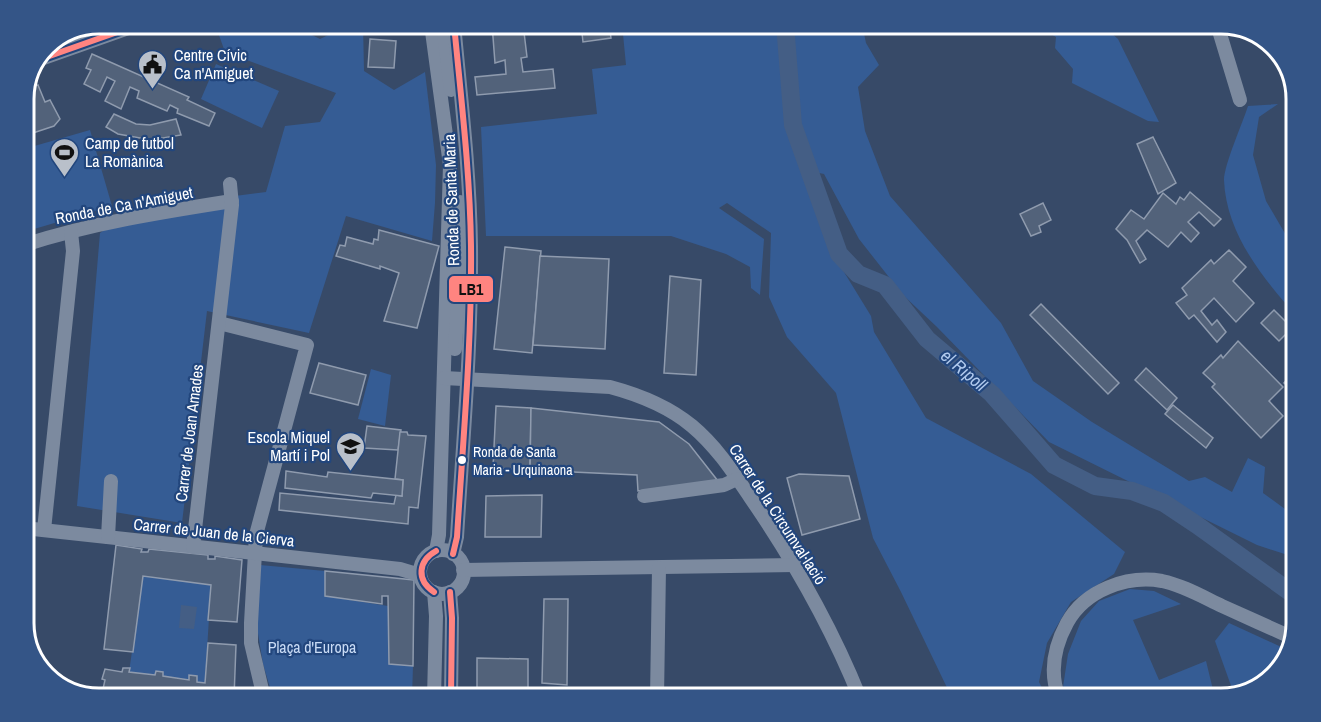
<svg xmlns="http://www.w3.org/2000/svg" width="1321" height="722" font-family="'Archivo Narrow',sans-serif">
  <rect width="100%" height="100%" fill="#374a68"/>
  <!-- green -->
  <g fill="#355c94">
    <polygon points="215,24 290,24 320,39 351,24 363,24 364,71 394,90 425,72 436,165 435,203 432,241 346,216 309,333 207,311 182,523 77,506 100,233 135,209 266,192 285,126 320,122 336,93 225,52"/>
    <polygon points="622,24 862,24 866,43 879,65 858,87 865,131 890,196 1001,323 1033,381 1092,422 1189,481 1205,477 1232,492 1248,458 1265,467 1263,493 1285,509 1297,504 1297,558 1257,545 1049,442 937,327 903,295 859,239 824,174 805,170 836,259 871,316 874,332 926,418 1031,474 1125,552 1114,574 1071,602 1047,643 1039,682 1047,698 952,698 901,592 873,538 836,393 787,337 769,297 771,233 727,203 719,208 764,239 760,295 751,288 750,267 726,254 671,236 486,236 481,127 597,114 592,69 626,65"/>
    <polygon points="1033,24 1101,24 1118,39 1159,122 1148,121 1072,83 1073,69 1055,48 1056,37"/>
    <polygon points="216,64 279,91 262,128 201,99"/>
    <path d="M1278,104L1259,117L1253,155L1266,201L1297,254V316C1263,279 1226,233 1224,180C1224,165 1243,122 1248,106Z"/>
    <polygon points="90,130 112,206 24,232 24,149"/>
    <polygon points="371,369 391,375 385,426 358,419"/>
    <polygon points="260,565 325,571 325,596 388,606 389,664 413,666 412,697 403,697 402,694 375,694 374,698 273,698 263,664 257,627"/>
    <polygon points="143,576 211,585 205,683 197,682 197,675 190,675 189,680 163,676 163,672 156,671 155,675 129,672"/>
    <polygon points="1130,589 1154,591 1181,604 1133,620 1159,680 1206,661 1215,698 1069,698 1063,687 1068,654 1081,621 1099,601"/>
    <polygon points="1229,623 1290,651 1289,656 1263,685 1234,694 1215,641"/>
  </g>
  <!-- water -->
  <polygon fill="#445e85" points="181,605 197,607 194,629 179,628"/>
  <g fill="none" stroke-linecap="round" stroke-linejoin="round">
    <!-- river -->
    <polyline stroke="#445e85" stroke-width="18" points="785,24 793,125 839,254 858,274 885,285 927,339 992,394 1054,465 1095,486 1132,491 1164,503 1197,525 1297,597"/>
  </g>
  <!-- building -->
  <g fill="#52627a" stroke="#8f9bae" stroke-width="1.5">
    <polygon points="371,24 397,24 397,31 371,30"/>
    <polygon points="492,24 523,24 527,57 521,58 523,72 553,69 555,88 477,95 475,77 506,74 505,60 495,63"/>
    <polygon points="581,24 609,24 611,38 583,42"/>
    <polygon points="370,39 396,41 394,68 368,67"/>
    <polygon points="92,54 189,97 187,100 215,113 209,126 177,113 178,109 170,105 167,111 137,98 139,91 130,87 121,109 105,101 115,81 107,77 100,92 84,84 91,70 86,68"/>
    <polygon points="38,85 45,102 50,100 60,119 54,126 24,136 24,95 27,88"/>
    <polygon points="114,114 136,124 150,125 176,119 181,135 151,140 118,134 106,127"/>
    <polygon points="1153,137 1176,183 1158,194 1137,144"/>
    <polygon points="1190,192 1221,219 1214,226 1199,212 1188,222 1199,233 1191,242 1181,232 1168,247 1147,230 1136,241 1146,259 1140,263 1127,240 1116,229 1131,210 1144,219 1163,193 1176,204 1180,197 1184,200"/>
    <polygon points="1043,203 1051,220 1039,226 1041,232 1031,236 1020,214"/>
    <polygon points="379,230 439,246 417,328 384,321 399,273 380,266 380,269 336,256 340,245 345,246 347,237 373,244 374,239 378,240"/>
    <polygon points="505,247 541,251 532,353 494,349"/>
    <polygon points="1229,250 1246,267 1233,281 1254,303 1236,322 1214,298 1201,311 1212,325 1217,320 1226,332 1217,342 1194,315 1189,319 1176,303 1187,295 1182,288 1211,260 1214,264"/>
    <polygon points="540,256 609,259 605,349 533,345"/>
    <polygon points="670,276 701,280 696,375 664,373"/>
    <polygon points="24,301 31,302 27,342 24,342"/>
    <polygon points="1041,304 1119,383 1108,394 1030,315"/>
    <polygon points="1274,310 1292,328 1279,341 1261,323"/>
    <polygon points="1238,341 1283,387 1269,401 1283,416 1261,438 1212,387 1215,384 1203,373 1221,355 1223,358"/>
    <polygon points="319,363 366,375 358,405 310,393"/>
    <polygon points="1146,368 1177,398 1167,410 1135,380"/>
    <polygon points="1297,368 1297,395 1284,383"/>
    <polygon points="1173,405 1213,438 1206,448 1165,414"/>
    <polygon points="496,406 531,408 530,470 493,468"/>
    <polygon points="531,408 659,422 689,444 718,481 638,491 637,475 530,470"/>
    <polygon points="367,426 401,430 398,450 364,448"/>
    <polygon points="400,432 407,432 408,435 426,436 418,508 409,507 408,524 279,510 280,493 394,504 396,495 402,496 403,480 395,479"/>
    <polygon points="286,471 327,477 328,472 403,480 402,496 373,493 371,498 285,488"/>
    <polygon points="799,474 849,476 860,519 802,535 787,478"/>
    <polygon points="542,495 541,537 485,537 486,496"/>
    <polygon points="116,545 142,549 141,552 148,552 149,549 208,555 208,559 215,559 215,556 242,560 237,622 208,620 211,585 143,576 133,652 104,649"/>
    <polygon points="325,571 414,580 413,666 389,664 388,596 382,596 382,604 325,596"/>
    <polygon points="544,599 568,599 567,685 542,683"/>
    <polygon points="208,643 236,645 234,698 124,698 100,695 100,689 103,689 105,680 102,679 105,669 122,672 123,668 130,668 129,672 155,675 156,671 163,672 163,676 189,680 189,675 197,676 197,682 205,683"/>
    <polygon points="477,658 528,659 528,698 477,698"/>
    <polygon points="374,694 402,694 403,697 412,698 374,698"/>
  </g>
  <g fill="none" stroke-linecap="round" stroke-linejoin="round">
    <!-- minor -->
    <g stroke="#7c8a9f" stroke-width="14">
      <polyline points="431,24 450,165 439,535 436,551"/>
      <polyline points="443,24 451,90"/>
      <polyline points="1217,24 1240,100"/>
      <polyline points="41,59 140,24"/>
      <path d="M24,245C92,223 162,212 232,201"/>
      <polyline points="219,323 307,345 256,535 251,623 251,643 264,698"/>
      <polyline points="455,349 461,250 460,202"/>
      <path d="M444,378L610,387C640,395 668,406 692,426C716,446 733,472 750,497C794,561 831,626 860,698"/>
      <polyline points="644,496 724,485 737,479"/>
      <polyline points="24,528 400,569 420,575"/>
      <polyline points="44,530 73,251 71,232"/>
      <polyline points="108,537 111,481"/>
      <polyline points="193,547 232,205 230,184"/>
      <circle cx="442" cy="572" r="22"/>
      <path d="M453,554L457,537C463,440 472,343 471,246C470,172 461,98 454,24"/>
      <polyline points="463,570 795,565"/>
      <polyline points="450,592 452,618 451,698"/>
      <polyline points="434,698 436,616 434,592"/>
      <polyline points="657,698 659,568"/>
      <path d="M1059,698C1049,672 1054,647 1067,623C1085,590 1127,575 1162,581C1182,585 1203,597 1222,606C1246,617 1269,627 1293,638"/>
    </g>
    <defs>
      <g id="bus-1">
        <polyline points="41,59 140,24"/>
        <path d="M453,554L457,537C463,440 472,343 471,246C470,172 461,98 454,24"/>
        <path d="M434,592C416,580 418,561 436,551"/>
        <polyline points="450,592 452,618 451,698"/>
      </g>
    </defs>
    <!-- bus-1 casing -->
    <use href="#bus-1" stroke="#22467d" stroke-width="10"/>
    <!-- bus-1 -->
    <use href="#bus-1" stroke="#ff8480" stroke-width="6"/>
  </g>
  <!-- icons -->
  <defs>
    <symbol id="civic-pin" viewBox="-11 -11 22 30"><path d="M0 17L-7.5 6A9.5 9.5 0 1 1 7.5 6Z" fill="#b9c0ca" stroke="#22467d"/><path d="M-.6-6.5H3V-4.5H.6V-3L4-1V1h2V6H-6V1h2V-1L-.6-3ZM-1.2 2.5V6h2.4V2.5Z" fill="#111"/></symbol>
    <symbol id="stadium-pin" viewBox="-11 -11 22 30"><path d="M0 17L-7.5 6A9.5 9.5 0 1 1 7.5 6Z" fill="#b9c0ca" stroke="#22467d"/><path d="M0-5a6.5 5 0 1 0 0 10a6.5 5 0 1 0 0-10ZM-3.5-1.8h7v3.6h-7Z" fill="#111"/></symbol>
    <symbol id="school-pin" viewBox="-11 -11 22 30"><path d="M0 17L-7.5 6A9.5 9.5 0 1 1 7.5 6Z" fill="#b9c0ca" stroke="#22467d"/><path d="M0-5L7-2L0 1L-7-2ZM-4 1L0 2.5L4 1V4Q0 6-4 4Z" fill="#111"/></symbol>
  </defs>
  <g fill-rule="evenodd">
    <use href="#civic-pin" x="136" y="48" width="33" height="45"/>
    <use href="#stadium-pin" x="48" y="136" width="33" height="45"/>
    <use href="#school-pin" x="334" y="430" width="33" height="45"/>
  </g>
  <!-- markers -->
  <circle fill="#fff" stroke="#22467d" stroke-width="2" cx="462" cy="460" r="5"/>
  <g text-anchor="middle" dominant-baseline="central" stroke-width="4.5" stroke-linejoin="round" paint-order="stroke">
    <!-- bus labels -->
    <g font-size="14" fill="#fff" stroke="#22467d" text-anchor="start">
      <text x="473" y="452">Ronda de Santa<tspan x="473" dy="18">Maria - Urquinaona</tspan></text>
    </g>
    <!-- poi labels -->
    <g font-size="16" fill="#fff" stroke="#22467d" text-anchor="start">
      <text x="174" y="55">Centre Cívic<tspan x="174" dy="18">Ca n'Amiguet</tspan></text>
      <text x="85" y="143">Camp de futbol<tspan x="85" dy="18">La Romànica</tspan></text>
      <text x="330" y="437" text-anchor="end">Escola Miquel<tspan x="330" dy="18">Martí i Pol</tspan></text>
    </g>
    <!-- street labels -->
    <g font-size="16" fill="#fff" stroke="#22467d">
      <text transform="translate(451 200) rotate(-92)">Ronda de Santa Maria</text>
      <text transform="translate(124 205) rotate(-11)">Ronda de Ca n'Amiguet</text>
      <text transform="translate(189 433) rotate(-83)">Carrer de Joan Amades</text>
      <text transform="translate(778 514) rotate(57)">Carrer de la Circumval·lació</text>
      <text transform="translate(214 532) rotate(6)">Carrer de Juan de la Cierva</text>
    </g>
    <!-- park labels -->
    <g font-size="16" fill="#c9dbf5" stroke="#22467d">
      <text x="312" y="647">Plaça d'Europa</text>
    </g>
    <!-- water labels -->
    <g font-size="18" font-style="italic" fill="#b1caee" stroke="#22467d">
      <text transform="translate(964 370) rotate(40)">el Ripoll</text>
    </g>
  </g>
  <!-- crop -->
  <path d="M0 0H1321V722H0ZM99 34H1221A65 65 0 0 1 1286 99V623A65 65 0 0 1 1221 688H99A65 65 0 0 1 34 623V99A65 65 0 0 1 99 34Z" fill="#345587" fill-rule="evenodd"/>
  <path fill="none" stroke="#fff" stroke-width="3" d="M99 34H1221A65 65 0 0 1 1286 99V623A65 65 0 0 1 1221 688H99A65 65 0 0 1 34 623V99A65 65 0 0 1 99 34Z"/>
  <rect stroke="#22467d" stroke-width="2" x="448" y="275" width="46" height="28" rx="6" fill="#ff8480"/>
  <g font-size="16" text-anchor="middle" font-weight="bold" fill="#111">
    <text x="471" y="295">LB1</text>
  </g>
</svg>
